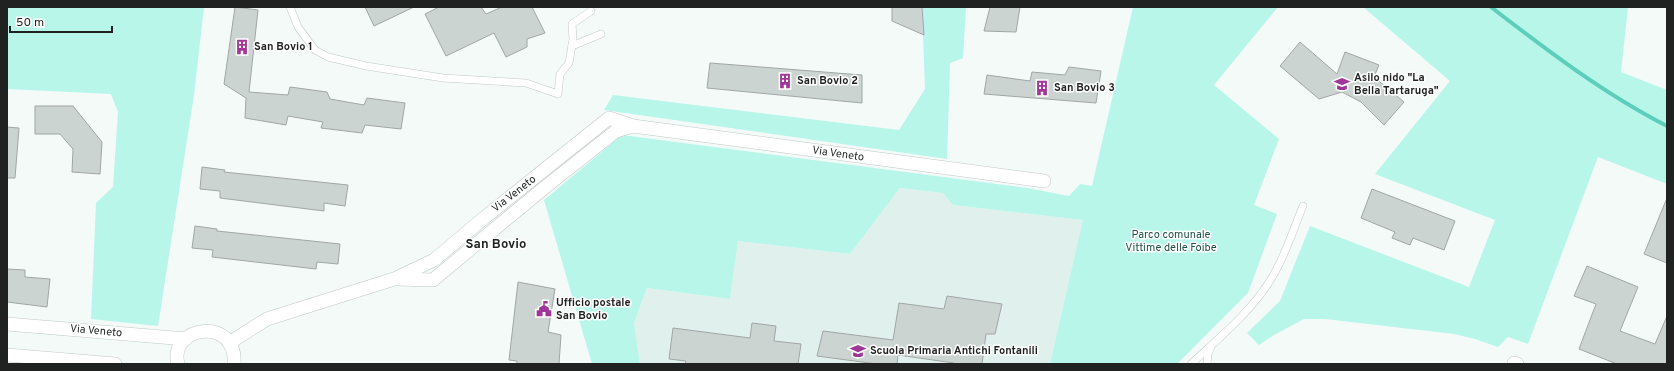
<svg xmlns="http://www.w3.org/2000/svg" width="1674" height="371" font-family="Overpass,sans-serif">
  <rect width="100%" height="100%" fill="#f3faf8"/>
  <!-- built -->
  <polygon fill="#e0f1ed" points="900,188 943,193 953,205 1084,220 1050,364 640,364 634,323 647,288 730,299 738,241 850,254"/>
  <!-- green -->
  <g fill="#b8f6ea">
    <polygon points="7,7 204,7 194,95 158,326 91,319 96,203 113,187 118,112 111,94 7,89"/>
    <polygon points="922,7 966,7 963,58 950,63 947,159 604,110 613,95 899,130 925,89"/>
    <polygon points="1133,7 1278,7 1214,85 1279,139 1254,205 1277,214 1248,293 1177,364 1050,364 1083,220 953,205 943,193 900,188 850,254 738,241 730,299 647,288 634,323 640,364 592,364 544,200 622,135 1027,188 1069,196 1080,184 1092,186"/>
    <polygon points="1363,7 1628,7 1621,72 1667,90 1667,184 1598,157 1528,344 1508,337 1498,347 1475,339 1454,334 1325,319 1304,319 1274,335 1259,345 1247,333 1280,301 1310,226 1469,287 1495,220 1375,174 1450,81"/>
  </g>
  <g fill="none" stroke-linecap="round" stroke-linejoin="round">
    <!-- stream -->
    <path stroke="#5dcebb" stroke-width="4" d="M1491,7C1545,49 1606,95 1667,126"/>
  </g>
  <!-- building -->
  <g fill="#ccd4d2" stroke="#a0a6a5">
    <polygon points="235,7 258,10 249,92 288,95 290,87 327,92 330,99 364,105 367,98 405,103 401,129 365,125 362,133 321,128 323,122 288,116 286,125 245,118 246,98 224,84"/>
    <polygon points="365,7 414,7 374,26"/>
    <polygon points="439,7 481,7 486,14 502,7 532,7 545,33 527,39 527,47 506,57 494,33 446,56 425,14"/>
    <polygon points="892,7 922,7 924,35 892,21"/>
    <polygon points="990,7 1020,7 1016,32 984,31"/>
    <polygon points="1300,42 1337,74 1345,52 1379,65 1374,77 1404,102 1384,125 1361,102 1342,92 1319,99 1280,66"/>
    <polygon points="710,63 862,75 862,103 707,88"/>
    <polygon points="1069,67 1101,71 1096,103 984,94 987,75 1030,81 1032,72 1065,75"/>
    <polygon points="35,106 73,106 102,142 100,174 72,172 73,149 60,134 35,134"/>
    <polygon points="7,127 19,128 15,178 7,178"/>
    <polygon points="202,167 225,170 224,172 348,185 345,206 324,203 324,211 220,198 220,191 200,189"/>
    <polygon points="1372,189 1455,221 1444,250 1413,238 1410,245 1392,238 1395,232 1361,218"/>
    <polygon points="1667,198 1667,263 1644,254"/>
    <polygon points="195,226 217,229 217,231 340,244 338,264 317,262 316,269 212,257 213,250 192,248"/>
    <polygon points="1587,266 1638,287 1620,331 1655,344 1667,316 1667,364 1617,364 1579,349 1596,304 1574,296"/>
    <polygon points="7,269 25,270 25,277 50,279 47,307 7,302"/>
    <polygon points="518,282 555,289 548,332 561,335 559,364 517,364 517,361 509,360"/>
    <polygon points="947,296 1002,304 995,334 986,334 982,364 954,364 954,363 898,355 897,364 877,364 817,356 823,331 893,340 899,303 944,309"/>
    <polygon points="752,323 776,326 774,341 801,344 798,364 685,364 686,361 669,359 673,328 750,338"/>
  </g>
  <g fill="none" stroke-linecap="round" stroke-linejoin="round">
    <defs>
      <g id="lane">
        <polyline points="290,7 298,27 315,50 328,57 366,66 443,78 526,83 558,94 560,74 569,63 573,39 572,24 591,11"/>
        <polyline points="572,46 601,34"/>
        <path d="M1191,364C1219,338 1251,312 1271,279C1285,257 1293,230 1303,206"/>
        <polyline points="1207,364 1208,354 1211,347"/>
      </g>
      <g id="street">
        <polyline points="398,279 433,280 544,188 616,131 633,126"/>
        <polyline points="7,324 186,339"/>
        <polyline points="229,343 267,319 394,279 434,260 484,218 609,118 633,126 1044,181"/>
        <polyline points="7,355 115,364"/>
        <polyline points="1514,363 1517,364"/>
        <path d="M178,364C168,325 238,316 234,364"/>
      </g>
    </defs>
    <!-- lane casing -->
    <use href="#lane" stroke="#c2c8c7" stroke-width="8"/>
    <!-- street casing -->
    <use href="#street" stroke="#c2c8c7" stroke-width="14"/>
    <!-- lane -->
    <use href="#lane" stroke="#fff" stroke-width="7"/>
    <!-- street -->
    <use href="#street" stroke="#fff" stroke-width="13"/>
  </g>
  <!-- icons -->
  <defs>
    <symbol id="building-bare" viewBox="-9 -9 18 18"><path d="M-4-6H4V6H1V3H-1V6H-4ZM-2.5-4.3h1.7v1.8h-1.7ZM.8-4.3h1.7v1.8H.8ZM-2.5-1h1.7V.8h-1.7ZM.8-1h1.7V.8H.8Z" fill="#a03798" stroke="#fff" stroke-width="2.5" paint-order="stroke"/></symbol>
    <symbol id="school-bare" viewBox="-9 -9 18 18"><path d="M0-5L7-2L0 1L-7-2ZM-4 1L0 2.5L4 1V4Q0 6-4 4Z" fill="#a03798" stroke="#fff" stroke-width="2.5" paint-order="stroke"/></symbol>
    <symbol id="civic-bare" viewBox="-9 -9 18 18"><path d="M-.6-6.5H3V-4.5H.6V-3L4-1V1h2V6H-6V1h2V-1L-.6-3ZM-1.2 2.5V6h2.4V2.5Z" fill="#a03798" stroke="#fff" stroke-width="2.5" paint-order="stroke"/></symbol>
  </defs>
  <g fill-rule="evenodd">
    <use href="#building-bare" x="231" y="36" width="22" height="22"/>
    <use href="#building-bare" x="774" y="70" width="22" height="22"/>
    <use href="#school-bare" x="1331" y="73" width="22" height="22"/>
    <use href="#building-bare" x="1031" y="77" width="22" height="22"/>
    <use href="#civic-bare" x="533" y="298" width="22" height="22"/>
    <use href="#school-bare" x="847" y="340" width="22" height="22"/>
  </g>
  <g text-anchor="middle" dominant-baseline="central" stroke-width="3" stroke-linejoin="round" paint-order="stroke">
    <!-- poi labels -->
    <g font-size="11" font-weight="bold" fill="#1f2221" stroke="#fff" text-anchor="start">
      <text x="254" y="47">San Bovio 1</text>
      <text x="1354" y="78">Asilo nido "La<tspan x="1354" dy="13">Bella Tartaruga"</tspan></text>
      <text x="797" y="81">San Bovio 2</text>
      <text x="1054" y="88">San Bovio 3</text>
      <text x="556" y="303">Ufficio postale<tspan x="556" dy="13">San Bovio</tspan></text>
      <text x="870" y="351">Scuola Primaria Antichi Fontanili</text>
    </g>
    <!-- street labels -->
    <g font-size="11" fill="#1f2221" stroke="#fff">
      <text transform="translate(838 154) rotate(8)">Via Veneto</text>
      <text transform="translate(514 194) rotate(-38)">Via Veneto</text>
      <text transform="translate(96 331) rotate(5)">Via Veneto</text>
    </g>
    <!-- park labels -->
    <g font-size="11" fill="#21524a" stroke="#fff">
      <text x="1171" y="235">Parco comunale<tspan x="1171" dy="13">Vittime delle Foibe</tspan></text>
    </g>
    <!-- quarter labels -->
    <g font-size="13" font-weight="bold" fill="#1f2221" stroke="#fff">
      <text x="496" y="245">San Bovio</text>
    </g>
  </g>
  <!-- border -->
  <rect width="1674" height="371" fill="none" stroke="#1f2221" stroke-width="16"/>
  <!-- scale -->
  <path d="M10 26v6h102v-6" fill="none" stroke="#1f2221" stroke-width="2"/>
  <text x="16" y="26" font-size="12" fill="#1f2221" stroke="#ffffff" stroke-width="3" paint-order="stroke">50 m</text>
</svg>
